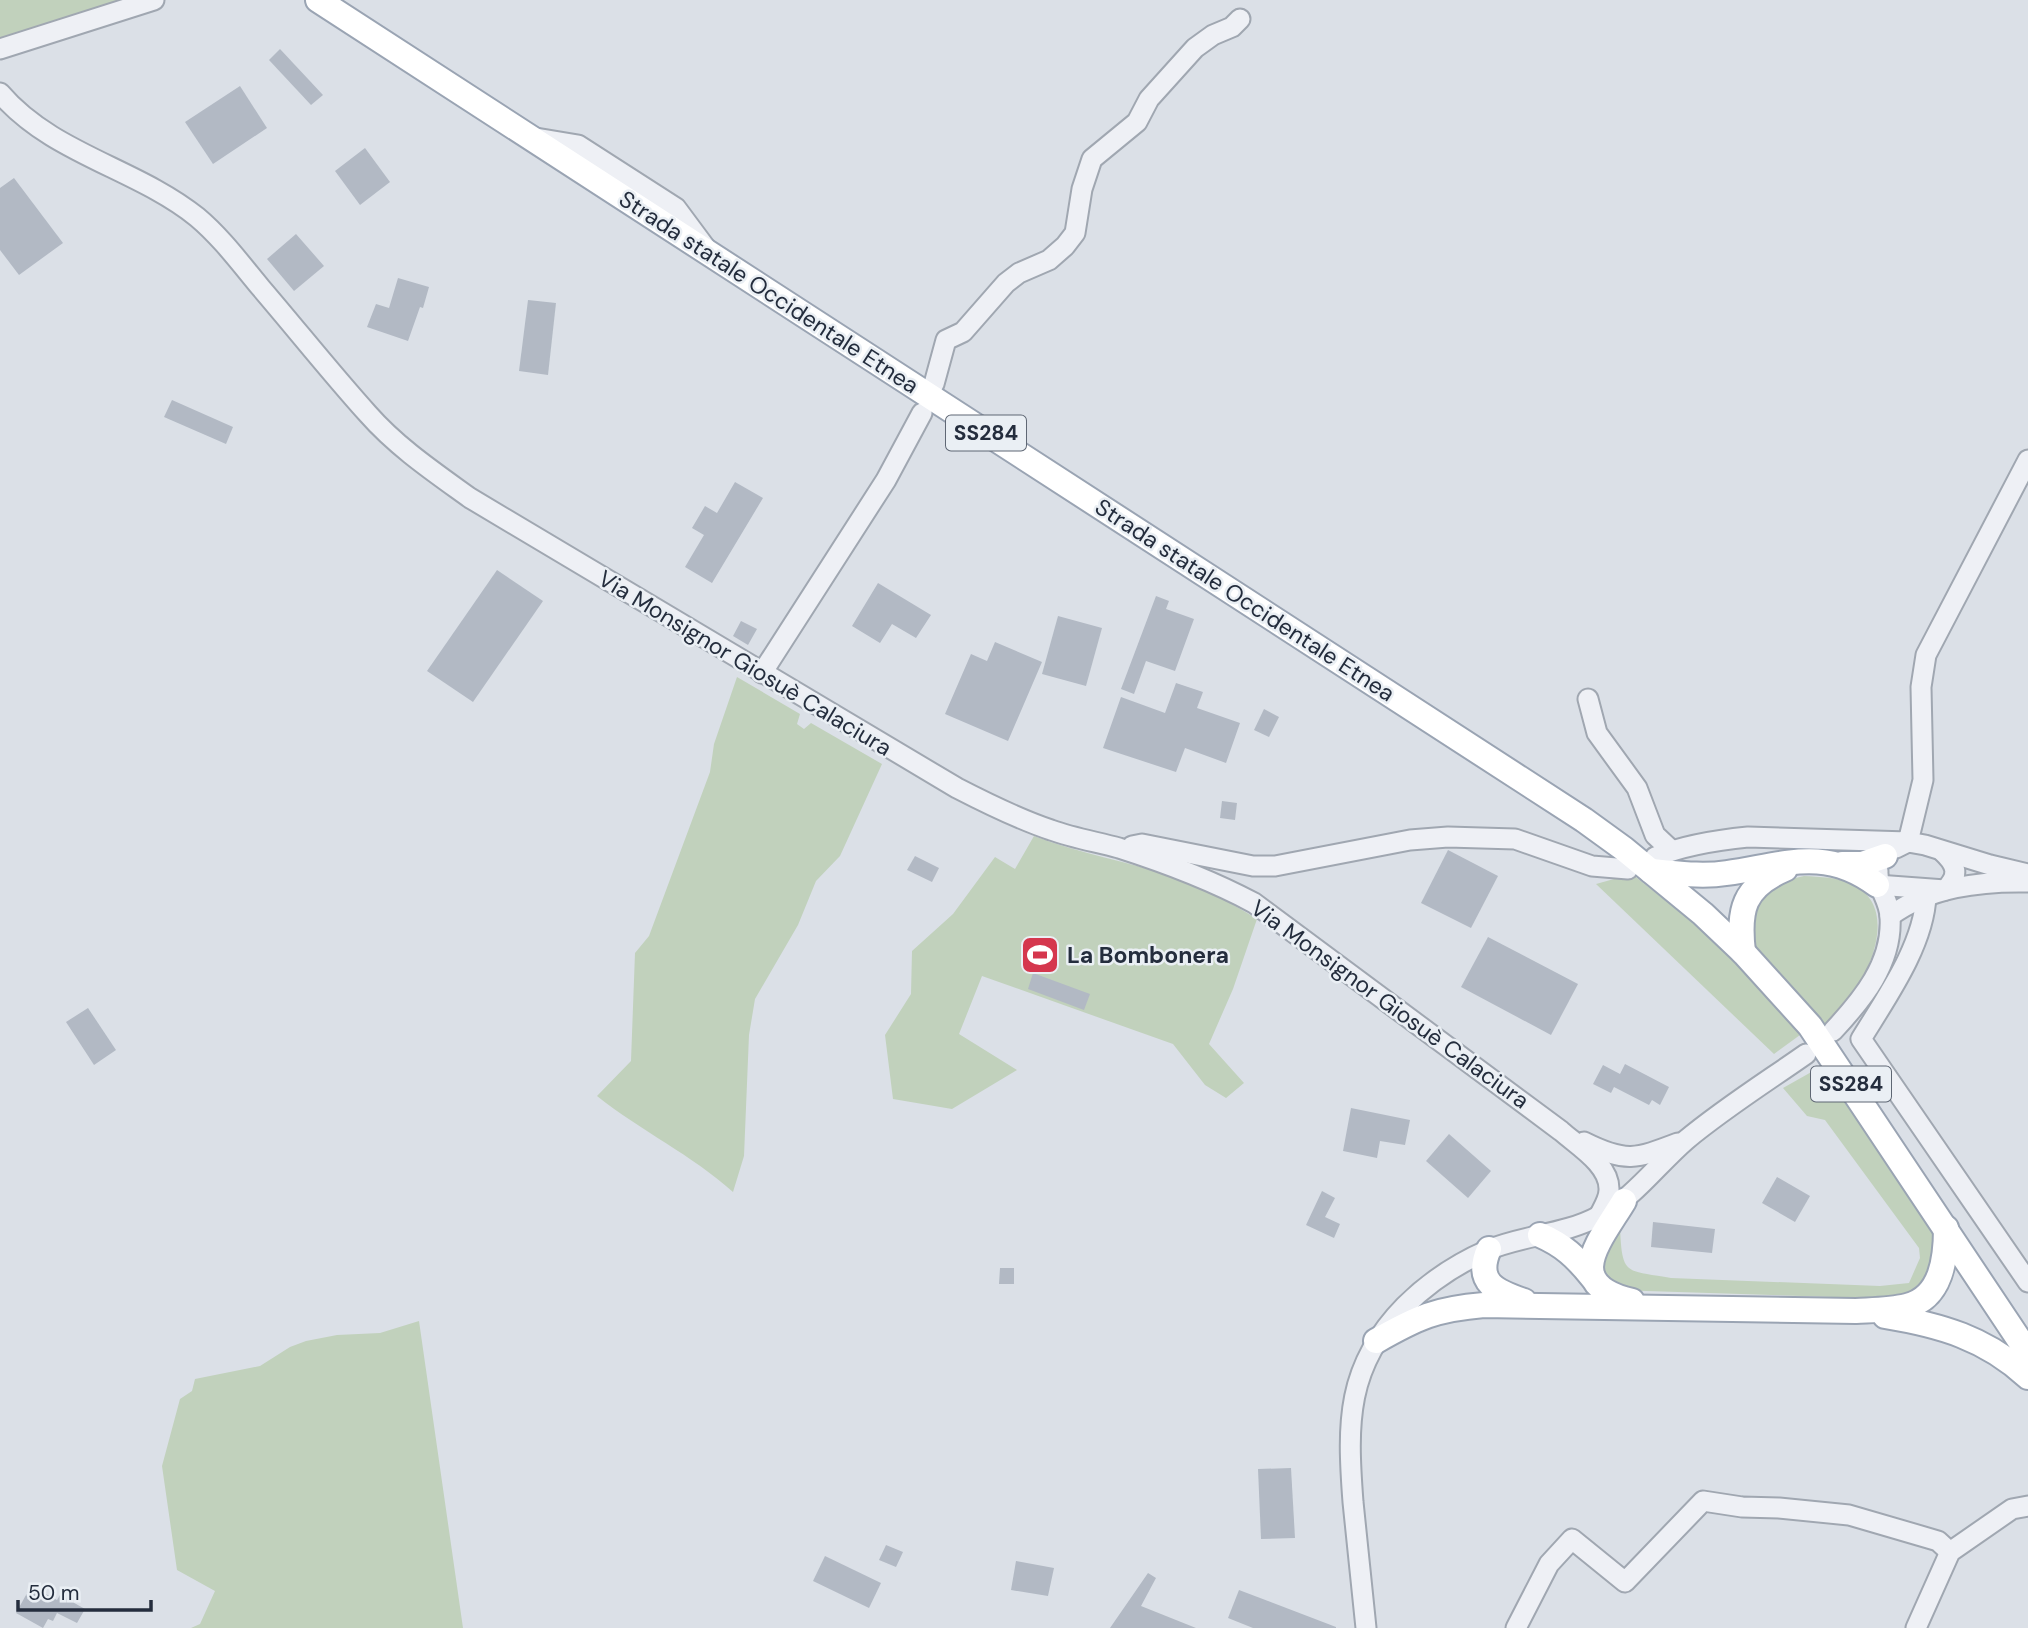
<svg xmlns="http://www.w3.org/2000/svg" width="2028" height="1628" font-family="'DM Sans',sans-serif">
  <rect width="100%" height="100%" fill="#dbe0e7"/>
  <!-- green -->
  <g fill="#c1d1bc">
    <polygon points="0,0 129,0 0,40"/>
    <path d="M737,677L800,714L797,724L804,729L811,723L882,764L840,856L816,881L798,925L755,999L749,1035L744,1156L733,1192C692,1155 641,1131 597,1096L631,1061L635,953L649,936L710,772L714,744Z"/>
    <path d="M1034,836C1080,854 1129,861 1175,878C1204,888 1231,903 1257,919L1233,989L1209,1044L1244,1083L1226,1098L1205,1085L1173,1044L982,976L959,1034L1017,1070L952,1109L893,1099L885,1035L911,994L912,951L953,914L995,857L1015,869Z"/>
    <polygon points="1632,874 1694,923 1735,962 1800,1035 1774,1054 1596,884"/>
    <path d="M1804,876C1820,877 1838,877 1852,884C1900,907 1870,973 1847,1003C1841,1012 1832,1019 1824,1027L1752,948V902L1779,882Z"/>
    <path d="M1822,1066L1935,1237L1937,1250L1924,1289L1898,1299L1615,1290L1603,1280L1598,1255L1620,1227C1622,1276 1625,1270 1671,1278L1880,1286L1909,1283L1920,1258L1919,1248L1825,1120L1807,1116L1783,1088Z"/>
    <polygon points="419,1321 463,1628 191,1628 200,1624 215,1591 177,1570 162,1466 180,1399 192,1391 195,1379 260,1366 290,1347 306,1341 337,1335 380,1333"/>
  </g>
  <!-- building -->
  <g fill="#b2b9c4">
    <polygon points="280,49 323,95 311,105 269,60"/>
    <polygon points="240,86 267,128 213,164 185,122"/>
    <polygon points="365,148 390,182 360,205 335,171"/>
    <polygon points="14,178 63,243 19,275 0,250 0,188"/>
    <polygon points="296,234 324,266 294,291 267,259"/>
    <polygon points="398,278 429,287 423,308 420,307 408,341 367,327 376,304 389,308"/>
    <polygon points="528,300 556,303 548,375 519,371"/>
    <polygon points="172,400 233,427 226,444 164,417"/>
    <polygon points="735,482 763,498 712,583 685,567 704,535 692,528 705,506 717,513"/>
    <polygon points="497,570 543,601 473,702 427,671"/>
    <polygon points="878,583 931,615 916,638 892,624 880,643 852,626"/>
    <polygon points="1156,596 1169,601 1166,609 1194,619 1175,671 1146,661 1134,694 1121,689"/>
    <polygon points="1058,616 1102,628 1086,686 1042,674"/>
    <polygon points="741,621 757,629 748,645 733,636"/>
    <polygon points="995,642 1042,662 1008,741 945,714 971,654 987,661"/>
    <polygon points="1176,683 1203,692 1197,708 1240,723 1226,763 1185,748 1176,772 1103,748 1121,697 1165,713"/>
    <polygon points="1264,709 1279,717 1269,737 1254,730"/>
    <polygon points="1222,801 1237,803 1235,820 1220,818"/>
    <polygon points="1448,850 1498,876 1471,928 1421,903"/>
    <polygon points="915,856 939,868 932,882 907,870"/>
    <polygon points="1488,937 1578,984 1551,1035 1461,987"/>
    <polygon points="1033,973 1090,994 1084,1010 1028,989"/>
    <polygon points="88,1008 116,1050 94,1065 66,1022"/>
    <polygon points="1625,1064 1669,1087 1660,1105 1652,1100 1649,1105 1614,1087 1611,1093 1593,1084 1603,1065 1620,1074"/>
    <polygon points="1351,1108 1410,1120 1405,1145 1380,1141 1377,1158 1343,1151"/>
    <polygon points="1449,1134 1491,1171 1468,1198 1426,1161"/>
    <polygon points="1777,1177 1810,1196 1795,1222 1762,1203"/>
    <polygon points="1322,1191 1335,1198 1325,1217 1340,1224 1334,1238 1306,1225"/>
    <polygon points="1653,1222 1715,1229 1712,1253 1651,1247"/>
    <polygon points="1000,1268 1014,1268 1014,1284 999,1284"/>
    <polygon points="1291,1468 1295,1538 1261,1539 1258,1469"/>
    <polygon points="886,1545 903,1552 896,1567 879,1560"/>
    <polygon points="825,1556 881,1583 869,1608 813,1581"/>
    <polygon points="1016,1561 1054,1568 1048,1596 1011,1590"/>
    <polygon points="1148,1573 1156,1578 1141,1606 1196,1628 1110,1628"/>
    <polygon points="31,1586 57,1600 60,1595 85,1609 77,1623 57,1613 53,1621 48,1619 43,1628 16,1613"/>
    <polygon points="1239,1590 1336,1627 1336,1628 1253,1628 1228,1618"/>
  </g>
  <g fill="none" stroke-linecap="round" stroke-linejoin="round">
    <defs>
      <g id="minor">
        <polyline points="0,49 154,0"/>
        <path d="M0,93C52,154 136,168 197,217C221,237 241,264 261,288C297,330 331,373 368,414C397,447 434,472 470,498L957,788C988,804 1018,819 1051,830C1073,838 1097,842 1119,848C1166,863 1211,880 1254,903L1561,1131C1578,1146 1610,1165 1609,1190C1609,1199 1603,1208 1599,1216"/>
        <polyline points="536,138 578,145 676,208 705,247"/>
        <polyline points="934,384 946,340 963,332 1006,283 1019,273 1049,260 1065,246 1075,233 1082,189 1092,159 1137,122 1149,99 1195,48 1213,35 1232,27 1240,19"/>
        <polyline points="762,673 886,480 922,413"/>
        <polyline points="1588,699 1597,733 1637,788 1655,835 1671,850"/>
        <polyline points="1132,846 1142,844 1253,866 1275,866 1410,840 1448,837 1515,839 1592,866 1628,869"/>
        <polyline points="1896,848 1908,842 1925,845 1990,865 2028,874"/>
        <path d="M1655,857C1685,845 1717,840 1748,837L1908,842L1923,780L1921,687L1926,655L2028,460"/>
        <path d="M1877,885L1945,890C1960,875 1957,865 1942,851"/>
        <path d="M1926,896C1924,945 1886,998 1861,1039L2028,1282"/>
        <path d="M1890,916C1930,887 1979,881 2028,882"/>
        <path d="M1833,1031C1862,1000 1893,963 1890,917C1889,898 1877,890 1878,871"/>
        <path d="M1584,1142C1626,1163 1636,1159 1678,1143"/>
        <path d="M1366,1628C1362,1586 1357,1544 1353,1502C1347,1423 1346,1366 1405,1306C1429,1282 1456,1264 1488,1250C1523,1235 1564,1235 1599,1216C1634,1198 1656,1166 1686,1140C1723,1109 1766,1082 1806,1054"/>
        <polyline points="1516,1628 1549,1564 1572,1539 1625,1582 1703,1501 1742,1507 1779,1508 1849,1515 1938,1541 1950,1552"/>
        <polyline points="1916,1628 1950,1552 2012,1509 2028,1506"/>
      </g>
      <g id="major">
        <polyline points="318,0 1584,820 1624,849 1703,914 1743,952 1810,1026 2028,1353"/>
        <polyline points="1842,864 1862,864 1885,856"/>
        <path d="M1651,871C1676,873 1701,877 1727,873C1784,865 1825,846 1877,885"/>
        <path d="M1743,952C1738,910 1743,887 1785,869"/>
        <path d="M1624,1201C1600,1241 1560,1284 1632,1301"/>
        <path d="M1540,1235C1563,1245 1576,1257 1592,1277"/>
        <path d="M1489,1249C1474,1283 1497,1292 1524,1301"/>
        <path d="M1885,1316C1940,1325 1986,1338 2028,1377"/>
        <path d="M1376,1341C1418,1317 1436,1309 1484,1305L1856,1311C1873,1310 1891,1310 1907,1306C1942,1298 1946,1257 1946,1228"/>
      </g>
    </defs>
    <!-- minor casing -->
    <use href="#minor" stroke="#a0a7b1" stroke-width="23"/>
    <!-- major casing -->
    <use href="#major" stroke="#9aa4b3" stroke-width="28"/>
    <!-- minor -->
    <use href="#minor" stroke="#eef0f5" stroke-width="19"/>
    <!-- major -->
    <use href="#major" stroke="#fff" stroke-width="24"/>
  </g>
  <!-- icons -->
  <defs>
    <symbol id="stadium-square" viewBox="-11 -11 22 22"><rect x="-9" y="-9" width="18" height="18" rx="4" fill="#d5374e" stroke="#eaeff4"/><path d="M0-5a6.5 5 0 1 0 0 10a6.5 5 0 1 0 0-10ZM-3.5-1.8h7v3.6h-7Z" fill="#fff"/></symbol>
  </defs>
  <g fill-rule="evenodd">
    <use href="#stadium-square" x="1018" y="933" width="44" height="44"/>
  </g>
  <g text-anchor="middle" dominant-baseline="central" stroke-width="5" stroke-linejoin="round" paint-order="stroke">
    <!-- shield labels -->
    <g fill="#eaeff4" stroke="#5f6774" stroke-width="2">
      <rect x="946" y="415.5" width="80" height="35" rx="5"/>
      <rect x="1811" y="1066.5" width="80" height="35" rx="5"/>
    </g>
    <g font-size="21" font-weight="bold" fill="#242d3d">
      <text x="986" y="433">SS284</text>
      <text x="1851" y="1084">SS284</text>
    </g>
    <!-- street labels -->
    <g font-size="23" fill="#242d3d" stroke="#eaeff4">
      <text transform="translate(769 292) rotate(33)">Strada statale Occidentale Etnea</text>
      <text transform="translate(1245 600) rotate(33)">Strada statale Occidentale Etnea</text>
      <text transform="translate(745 663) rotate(31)">Via Monsignor Giosuè Calaciura</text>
      <text transform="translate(1390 1004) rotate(36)">Via Monsignor Giosuè Calaciura</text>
    </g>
    <!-- poi labels -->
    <g font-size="23" font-weight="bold" fill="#242d3d" stroke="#eaeff4" text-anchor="start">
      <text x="1067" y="955">La Bombonera</text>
    </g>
  </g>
  <!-- scale -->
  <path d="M18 1600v10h133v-10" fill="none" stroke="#242d3d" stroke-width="3.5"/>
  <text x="28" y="1600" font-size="21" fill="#242d3d" stroke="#eaeff4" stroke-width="5" paint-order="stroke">50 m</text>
</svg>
